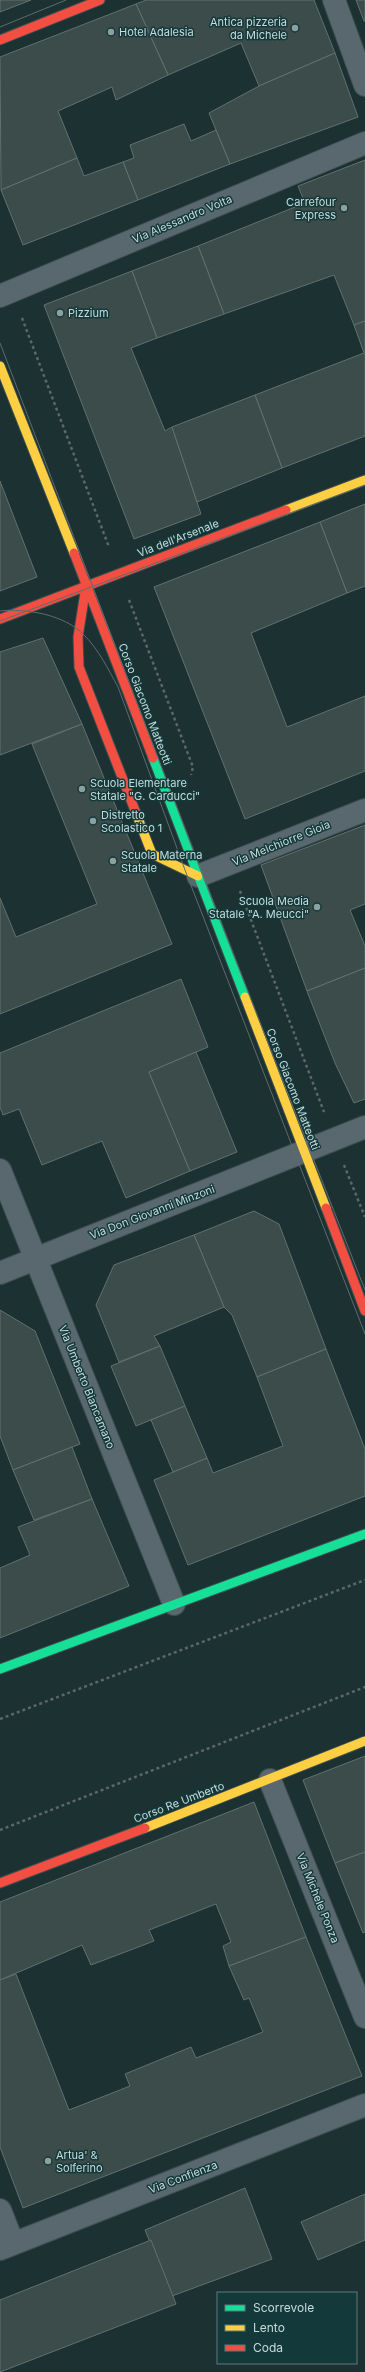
<svg xmlns="http://www.w3.org/2000/svg" width="365" height="2372" font-family="Inter,sans-serif">
  <rect width="100%" height="100%" fill="#1c3132"/>
  <!-- building -->
  <g fill="#3b4c4a" stroke="#61716f">
    <polygon points="0,0 31,0 0,12"/>
    <polygon points="146,0 314,0 335,53 259,86 241,43 168,75 136,4"/>
    <polygon points="356,0 365,0 365,21 364,21"/>
    <polygon points="136,4 168,75 116,100 112,87 58,111 77,158 1,190 0,57"/>
    <polygon points="335,53 358,117 230,164 209,113 259,86"/>
    <polygon points="184,124 191,141 216,130 230,164 138,200 123,162 134,158 130,145"/>
    <polygon points="77,158 84,176 123,162 138,200 23,245 1,190"/>
    <polygon points="365,160 365,321 354,325 334,275 224,314 198,246 305,203 298,186"/>
    <polygon points="198,246 224,314 157,338 132,271"/>
    <polygon points="132,271 157,338 131,348 165,431 172,427 201,514 134,539 44,305"/>
    <polygon points="365,321 365,436 282,468 255,395 364,353 354,325"/>
    <polygon points="255,395 282,468 197,502 172,427"/>
    <polygon points="0,481 37,577 0,591"/>
    <polygon points="365,504 365,586 347,593 320,522"/>
    <polygon points="320,522 347,593 251,633 287,727 365,696 365,771 245,819 154,587"/>
    <polygon points="43,638 82,724 0,755 0,652"/>
    <polygon points="82,724 172,944 0,1014 0,898 16,937 97,904 32,744"/>
    <polygon points="365,825 365,904 350,910 365,946 365,968 307,991 261,865"/>
    <polygon points="365,968 365,1099 354,1103 335,1063 307,991"/>
    <polygon points="181,979 208,1047 149,1072 190,1171 126,1198 102,1141 42,1165 19,1109 3,1115 0,1107 0,1053"/>
    <polygon points="196,1052 237,1152 190,1171 149,1072"/>
    <polygon points="254,1211 279,1224 326,1349 257,1377 232,1315 224,1307 194,1235"/>
    <polygon points="194,1235 224,1307 154,1336 160,1346 119,1362 96,1305 114,1265"/>
    <polygon points="0,1310 35,1331 80,1444 13,1470 0,1436"/>
    <polygon points="160,1346 185,1406 136,1426 111,1366"/>
    <polygon points="326,1349 365,1449 365,1496 188,1565 154,1480 207,1458 213,1473 283,1446 257,1377"/>
    <polygon points="185,1406 207,1458 173,1472 151,1420"/>
    <polygon points="72,1447 92,1499 34,1520 13,1470"/>
    <polygon points="92,1499 129,1586 0,1638 0,1568 30,1555 18,1527"/>
    <polygon points="365,1756 365,1852 335,1863 303,1780"/>
    <polygon points="254,1802 306,1937 229,1966 223,1946 231,1942 216,1904 149,1930 154,1941 91,1965 82,1945 0,1980 0,1902"/>
    <polygon points="365,1852 365,1932 363,1933 335,1863"/>
    <polygon points="306,1937 362,2076 23,2208 0,2147 0,1980 16,1974 69,2110 130,2086 125,2074 191,2047 196,2058 263,2032 249,1998 244,2000 229,1966"/>
    <polygon points="245,2188 272,2259 172,2296 145,2230"/>
    <polygon points="365,2194 365,2240 318,2260 301,2222"/>
    <polygon points="151,2240 176,2304 0,2372 0,2300"/>
  </g>
  <g fill="none" stroke-linecap="round" stroke-linejoin="round">
    <defs>
      <g id="street">
        <polyline points="334,0 365,85"/>
        <polyline points="0,296 365,143"/>
        <polyline points="198,876 365,810"/>
        <polyline points="0,1170 174,1604"/>
        <polyline points="0,1273 365,1127"/>
        <polyline points="270,1780 365,2017"/>
        <polyline points="0,2210 13,2243"/>
        <polyline points="0,2249 365,2105"/>
      </g>
      <g id="fast">
        <polyline points="153,758 245,997"/>
        <polyline points="0,1669 365,1534"/>
      </g>
      <g id="slow">
        <polyline points="0,366 74,553"/>
        <polyline points="286,510 365,480"/>
        <polyline points="136,813 152,854 198,876"/>
        <polyline points="245,997 326,1208"/>
        <polyline points="145,1828 365,1741"/>
      </g>
      <g id="jam">
        <polyline points="0,40 100,0"/>
        <polyline points="74,553 153,758"/>
        <polyline points="86,586 78,637 79,667 136,813"/>
        <polyline points="0,619 286,510"/>
        <polyline points="326,1208 365,1311"/>
        <polyline points="0,1883 145,1828"/>
      </g>
    </defs>
    <!-- street casing -->
    <use href="#street" stroke="#3d4e4f" stroke-width="24"/>
    <!-- fast casing -->
    <use href="#fast" stroke="#3d4e4f" stroke-width="11"/>
    <!-- slow casing -->
    <use href="#slow" stroke="#3d4e4f" stroke-width="11"/>
    <!-- jam casing -->
    <use href="#jam" stroke="#3d4e4f" stroke-width="11"/>
    <!-- path -->
    <g stroke="#5a676b" stroke-width="2.5" stroke-dasharray="3 3" stroke-linecap="butt">
      <polyline points="22,318 109,547"/>
      <polyline points="129,600 193,767 191,775"/>
      <polyline points="240,891 324,1112"/>
      <polyline points="344,1165 365,1217"/>
      <polyline points="0,1719 365,1580"/>
      <polyline points="0,1830 365,1687"/>
    </g>
    <!-- street -->
    <use href="#street" stroke="#59686e" stroke-width="22"/>
    <!-- fast -->
    <use href="#fast" stroke="#16e098" stroke-width="9"/>
    <!-- slow -->
    <use href="#slow" stroke="#ffcf43" stroke-width="9"/>
    <!-- jam -->
    <use href="#jam" stroke="#f24e42" stroke-width="9"/>
    <!-- tram -->
    <g stroke="#5e6c6e" stroke-width="1">
      <polyline points="0,27 66,0"/>
      <polyline points="0,343 215,908 365,1290"/>
      <path d="M0,611C27,608 65,615 84,635C99,650 108,669 118,687L185,870L365,1334"/>
      <polyline points="0,621 365,485"/>
    </g>
  </g>
  <!-- markers -->
  <g fill="#8ca0a0" stroke="#14393a" stroke-width="1.5">
    <circle cx="295" cy="28" r="4"/>
    <circle cx="111" cy="32" r="4"/>
    <circle cx="344" cy="208" r="4"/>
    <circle cx="60" cy="313" r="4"/>
    <circle cx="82" cy="789" r="4"/>
    <circle cx="93" cy="821" r="4"/>
    <circle cx="113" cy="861" r="4"/>
    <circle cx="317" cy="907" r="4"/>
    <circle cx="48" cy="2161" r="4"/>
  </g>
  <g text-anchor="middle" dominant-baseline="central" stroke-width="3" stroke-linejoin="round" paint-order="stroke">
    <!-- poi labels -->
    <g font-size="11" fill="#c8dbdc" stroke="#14393a" text-anchor="start">
      <text x="287" y="22" text-anchor="end">Antica pizzeria<tspan x="287" dy="13">da Michele</tspan></text>
      <text x="119" y="32">Hotel Adalesia</text>
      <text x="336" y="202" text-anchor="end">Carrefour<tspan x="336" dy="13">Express</tspan></text>
      <text x="68" y="313">Pizzium</text>
      <text x="90" y="783">Scuola Elementare<tspan x="90" dy="13">Statale "G. Carducci"</tspan></text>
      <text x="101" y="815">Distretto<tspan x="101" dy="13">Scolastico 1</tspan></text>
      <text x="121" y="855">Scuola Materna<tspan x="121" dy="13">Statale</tspan></text>
      <text x="309" y="901" text-anchor="end">Scuola Media<tspan x="309" dy="13">Statale "A. Meucci"</tspan></text>
      <text x="56" y="2155">Artua' &amp;<tspan x="56" dy="13">Solferino</tspan></text>
    </g>
    <!-- street labels -->
    <g font-size="11" fill="#c8dbdc" stroke="#14393a">
      <text transform="translate(182 219) rotate(-23)">Via Alessandro Volta</text>
      <text transform="translate(178 538) rotate(-21)">Via dell'Arsenale</text>
      <text transform="translate(145 704) rotate(69)">Corso Giacomo Matteotti</text>
      <text transform="translate(281 843) rotate(-22)">Via Melchiorre Gioia</text>
      <text transform="translate(293 1089) rotate(69)">Corso Giacomo Matteotti</text>
      <text transform="translate(152 1212) rotate(-21)">Via Don Giovanni Minzoni</text>
      <text transform="translate(87 1387) rotate(68)">Via Umberto Biancamano</text>
      <text transform="translate(179 1802) rotate(-21)">Corso Re Umberto</text>
      <text transform="translate(318 1898) rotate(68)">Via Michele Ponza</text>
      <text transform="translate(183 2177) rotate(-21)">Via Confienza</text>
    </g>
  </g>
  <!-- legend -->
  <rect x="217" y="2292" width="140" height="72" fill="#14393a" stroke="#5c7a7b"/>
  <rect x="225" y="2305" width="20" height="6" fill="#16e098" stroke="#5c7a7b"/>
  <text x="253" y="2312" font-size="12" fill="#c8dbdc">Scorrevole</text>
  <rect x="225" y="2325" width="20" height="6" fill="#ffcf43" stroke="#5c7a7b"/>
  <text x="253" y="2332" font-size="12" fill="#c8dbdc">Lento</text>
  <rect x="225" y="2345" width="20" height="6" fill="#f24e42" stroke="#5c7a7b"/>
  <text x="253" y="2352" font-size="12" fill="#c8dbdc">Coda</text>
</svg>
